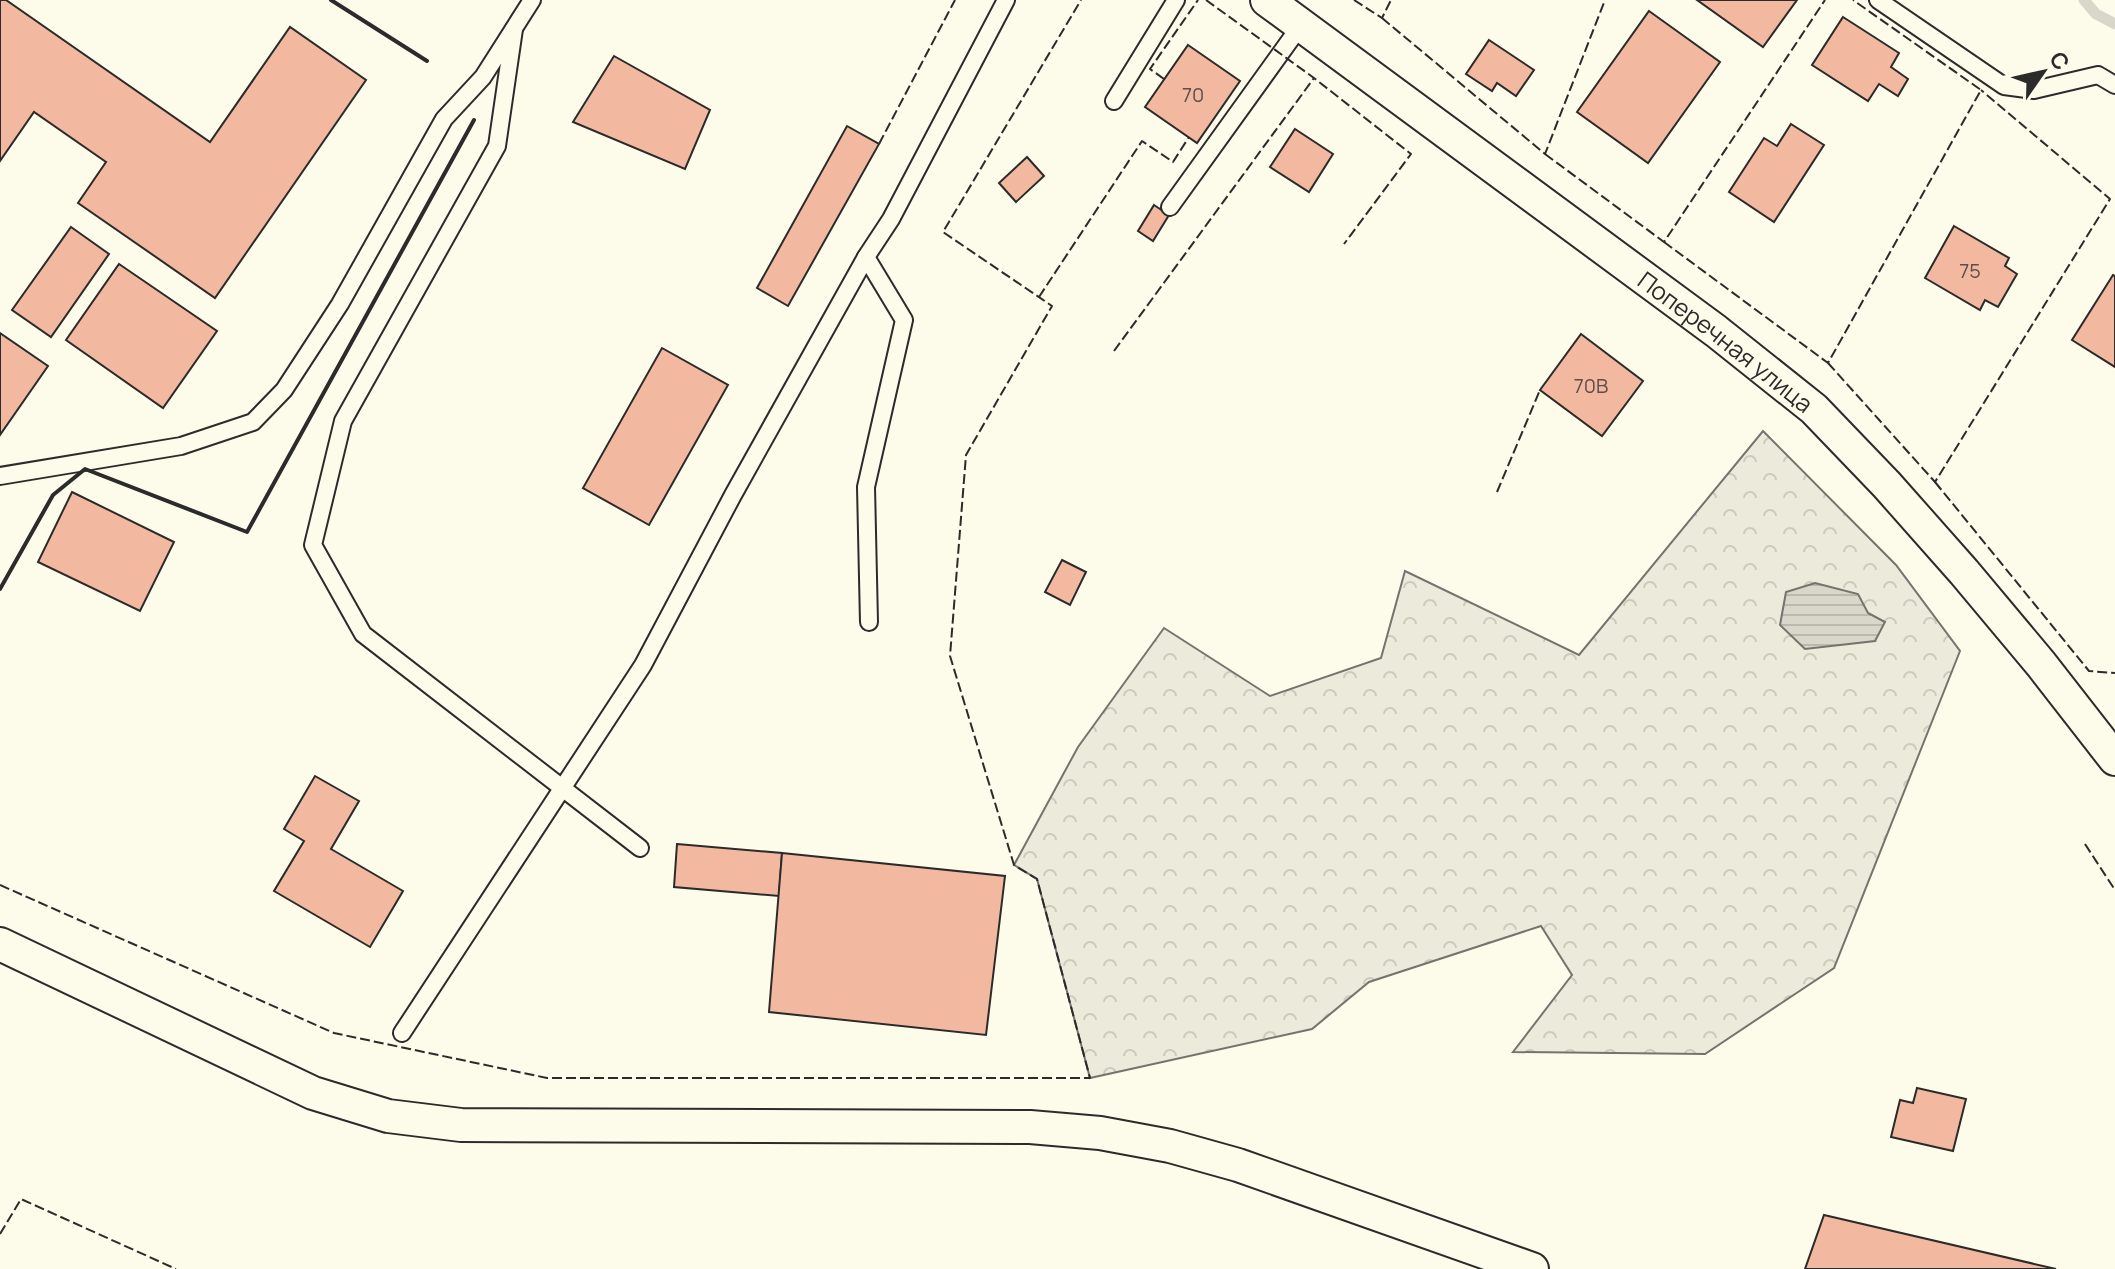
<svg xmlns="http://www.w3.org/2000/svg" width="2115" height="1269" font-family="Manrope,sans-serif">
  <defs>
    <pattern id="forest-crowns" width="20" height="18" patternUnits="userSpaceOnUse" patternTransform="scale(2)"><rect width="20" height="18" fill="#ecebdb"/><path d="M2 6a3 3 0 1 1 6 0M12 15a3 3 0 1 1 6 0" fill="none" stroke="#cbcabc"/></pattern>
    <pattern id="water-rules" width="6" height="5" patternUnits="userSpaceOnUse" patternTransform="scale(2)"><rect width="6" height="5" fill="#d8d7c9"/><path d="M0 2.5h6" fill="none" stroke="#bab9ad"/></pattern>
  </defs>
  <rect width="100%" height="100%" fill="#fdfbea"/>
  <!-- forest -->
  <polygon fill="url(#forest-crowns)" stroke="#74746e" stroke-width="2" points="1763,431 1896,565 1960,651 1834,968 1705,1054 1513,1052 1572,975 1541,926 1369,982 1312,1029 1090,1078 1037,879 1014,865 1078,747 1164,628 1270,696 1381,658 1405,571 1579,655"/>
  <!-- water -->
  <polygon fill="url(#water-rules)" stroke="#74746e" stroke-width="2" points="1815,583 1858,594 1868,613 1885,622 1875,641 1805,649 1780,625 1786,592"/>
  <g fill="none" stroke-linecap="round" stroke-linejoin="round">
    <!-- stream -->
    <polyline stroke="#d8d7c9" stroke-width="11" points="2084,0 2096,14 2115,24"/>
  </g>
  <!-- building -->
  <g fill="#f2b8a0" stroke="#2b2b2b" stroke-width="2">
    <polygon points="0,0 6,0 210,142 290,27 366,80 215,298 78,203 106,162 34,112 0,161"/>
    <polygon points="1697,0 1797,0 1763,47"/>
    <polygon points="1649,11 1720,62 1648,163 1577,112"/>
    <polygon points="1843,17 1899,53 1891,67 1908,79 1898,96 1879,84 1868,101 1812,65"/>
    <polygon points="1489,40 1534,70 1516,96 1497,83 1492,91 1466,74"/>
    <polygon points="1188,45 1240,81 1197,143 1145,107"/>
    <polygon points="614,56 710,110 685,169 573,122"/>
    <polygon points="1791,124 1824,145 1774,222 1729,192 1764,138 1777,146"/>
    <polygon points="847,126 879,144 788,306 757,288"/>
    <polygon points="1295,129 1333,154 1309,192 1270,167"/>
    <polygon points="1027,157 1044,176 1016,202 999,183"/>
    <polygon points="1154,205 1169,215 1153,241 1138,231"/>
    <polygon points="1954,226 2009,258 2005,266 2017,274 1998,307 1985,300 1980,310 1925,278"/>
    <polygon points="71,227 109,254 51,337 12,310"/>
    <polygon points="119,264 217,331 163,408 66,340"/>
    <polygon points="2113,275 2115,276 2115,367 2072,340"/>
    <polygon points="0,333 48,366 0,435"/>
    <polygon points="1581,334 1643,381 1602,436 1540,390"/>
    <polygon points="662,348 728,385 649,525 583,488"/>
    <polygon points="72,492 174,542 140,611 38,562"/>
    <polygon points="1062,560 1086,572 1070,605 1045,592"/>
    <polygon points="315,776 359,801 331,849 403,891 370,947 274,891 304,841 284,829"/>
    <polygon points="677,844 782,853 779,896 674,887"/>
    <polygon points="782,853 1005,876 986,1035 769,1012"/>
    <polygon points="1917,1088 1966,1099 1953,1151 1891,1137 1900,1100 1913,1103"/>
    <polygon points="1824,1215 2056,1269 1805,1269"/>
  </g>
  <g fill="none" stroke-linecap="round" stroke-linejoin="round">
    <defs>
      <g id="lane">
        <polyline points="1878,0 2004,86 2034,90 2098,75 2115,85"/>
        <polyline points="514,29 497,146 343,421 313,545 363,634 640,848"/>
        <polyline points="1114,101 1176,0"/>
        <polyline points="1170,207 1301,25"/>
        <polyline points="0,476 181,446 253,422 284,390 340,304 444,119 483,77 532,0"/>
        <polyline points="869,622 866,487 904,320 866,257 891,219 1006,0"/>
        <polyline points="402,1033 643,665 733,495 866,257"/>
      </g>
      <g id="street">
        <path id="s1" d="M1267,0L1716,331L1814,409L1887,485L1964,572L2041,664L2115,759"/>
        <polyline points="0,944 313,1093 388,1116 461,1125 1030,1127 1100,1133 1170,1146 1238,1165 1532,1269"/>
      </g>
    </defs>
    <!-- lane casing -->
    <use href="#lane" stroke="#2b2b2b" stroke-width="20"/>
    <!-- street casing -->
    <use href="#street" stroke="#2b2b2b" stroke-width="36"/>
    <!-- lane -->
    <use href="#lane" stroke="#fdfbea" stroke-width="16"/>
    <!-- street -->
    <use href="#street" stroke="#fdfbea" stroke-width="32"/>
    <!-- fence -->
    <g stroke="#2b2b2b" stroke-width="2" stroke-dasharray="10 4" stroke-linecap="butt">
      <polyline points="1206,0 1314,78 1411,154 1344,244"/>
      <polyline points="1354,0 1382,18 1391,0"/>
      <polyline points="1382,18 1545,154 1605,0"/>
      <polyline points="1164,79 1150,69 1198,0"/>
      <polyline points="879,144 955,0"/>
      <polyline points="1545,154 1664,242 1825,0"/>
      <polyline points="1664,242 1828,363 1981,90 1853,0"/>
      <polyline points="1039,297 1142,141 1173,162 1189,137"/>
      <polyline points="1114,351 1314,78"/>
      <polyline points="1828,363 1935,482 2110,199 1981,90"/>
      <polyline points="1935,482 2089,671 2115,673"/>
      <polyline points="1497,492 1540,390"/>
      <polyline points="2085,844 2115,890"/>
      <polyline points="0,885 334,1033 547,1078 1090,1078 1037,879 1014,865 950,656 966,455 1052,306 943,232 1081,0"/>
      <polyline points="0,1234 21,1199 176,1269"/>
    </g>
    <!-- wall -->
    <g stroke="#2b2b2b" stroke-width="4">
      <polyline points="331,0 427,61"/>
      <polyline points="0,589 53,495 85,469 247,532 474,120"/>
    </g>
  </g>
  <g text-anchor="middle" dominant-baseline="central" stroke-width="6" stroke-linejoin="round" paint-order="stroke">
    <!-- number labels -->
    <g font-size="20" fill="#5d4e48">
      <text x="1193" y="94">70</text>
      <text x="1970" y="270">75</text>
      <text x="1591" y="385">70В</text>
    </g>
    <!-- street labels -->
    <g font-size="24" fill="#2b2b2b" stroke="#fdfbea">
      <text stroke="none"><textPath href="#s1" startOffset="572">Поперечная улица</textPath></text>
    </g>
  </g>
  <!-- north arrow -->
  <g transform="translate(2043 72) rotate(56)" stroke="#fdfbea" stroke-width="6" paint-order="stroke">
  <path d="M0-6L14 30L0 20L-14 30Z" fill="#2b2b2b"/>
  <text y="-12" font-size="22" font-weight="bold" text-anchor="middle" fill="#2b2b2b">С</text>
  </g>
</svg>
